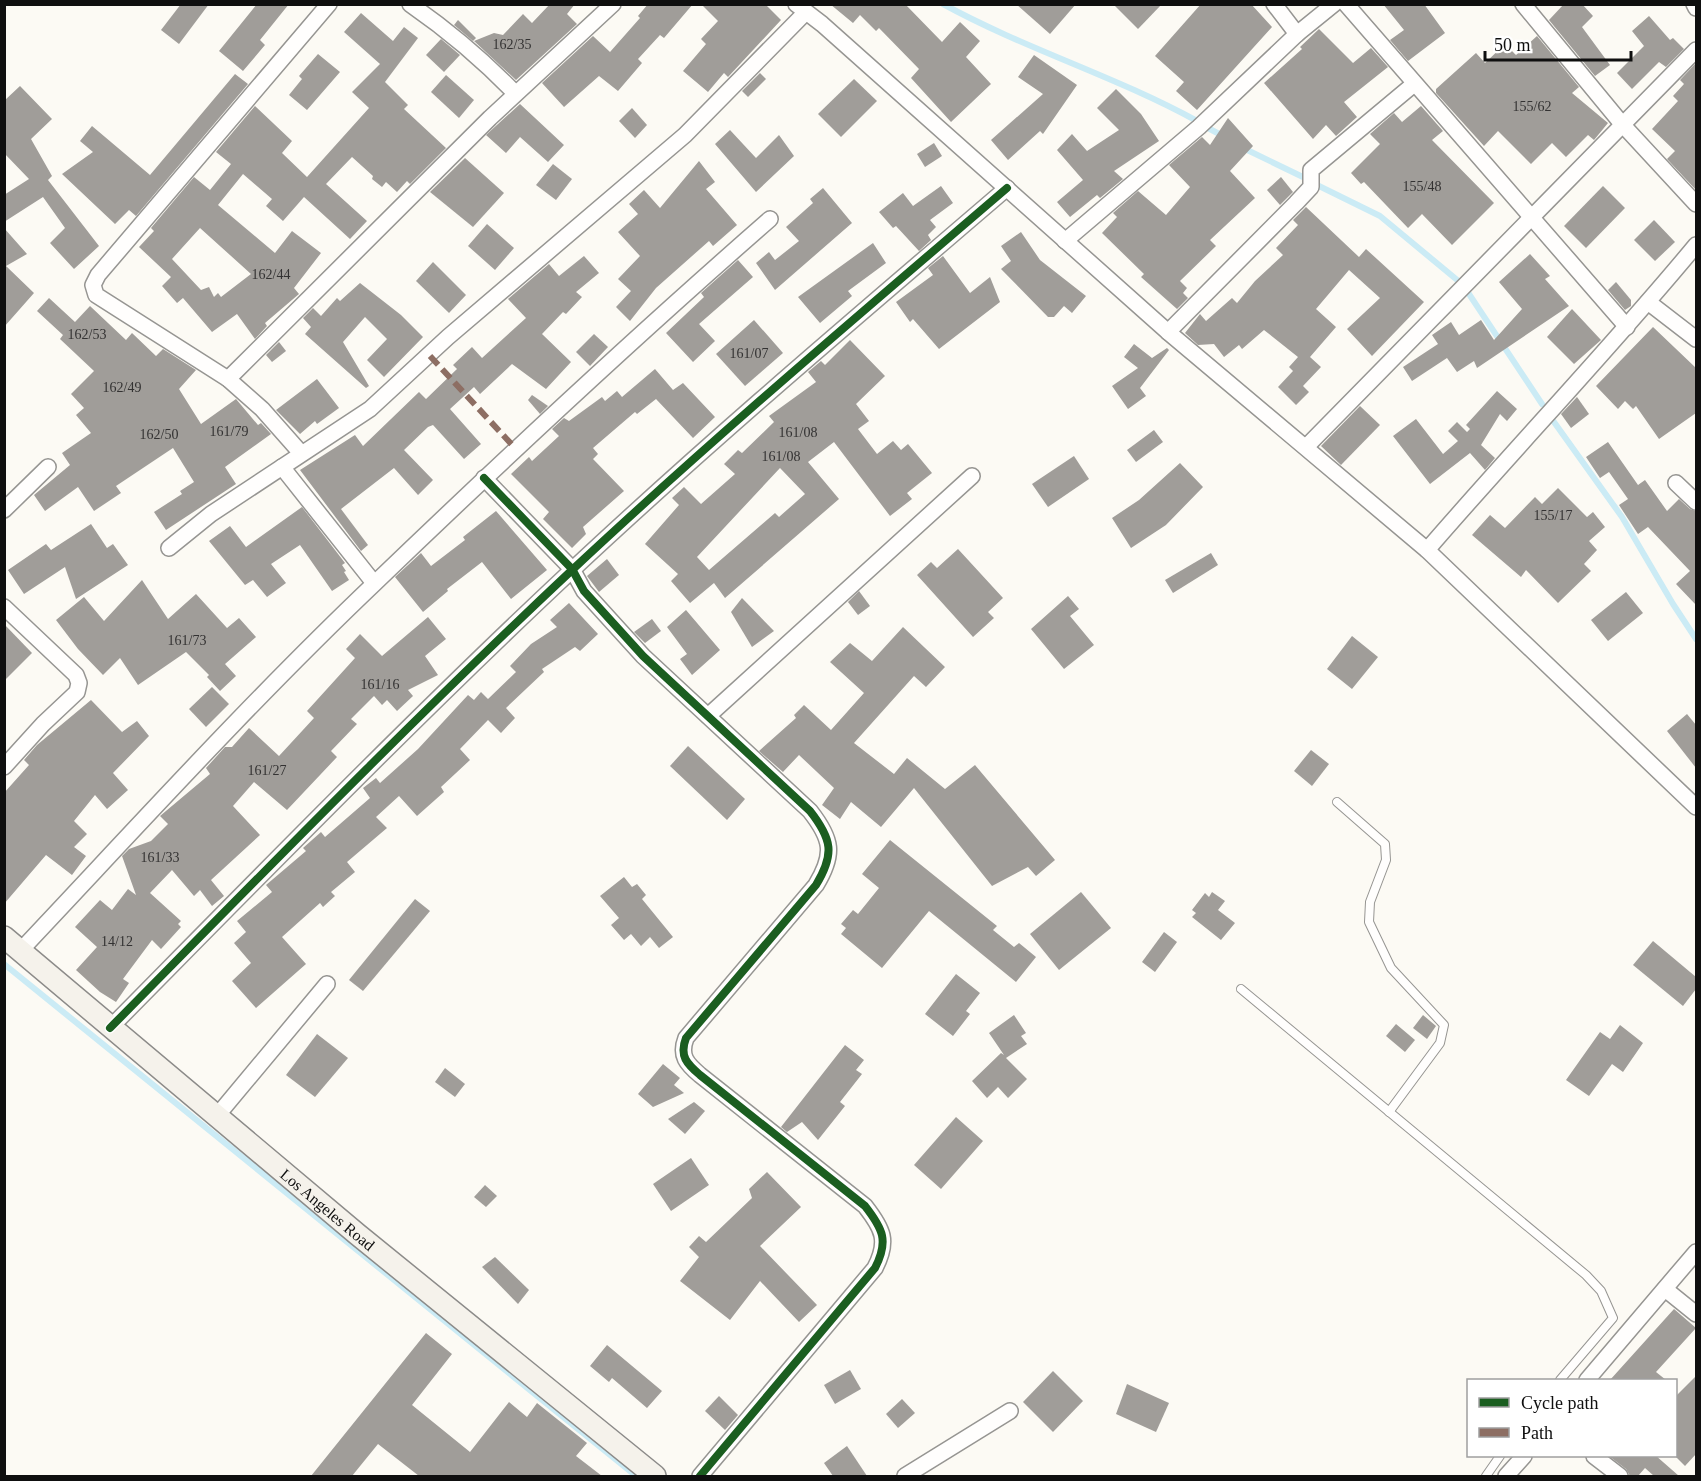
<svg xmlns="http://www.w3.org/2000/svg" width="1701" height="1481" font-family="Georgia,serif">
  <rect width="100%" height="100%" fill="#fcfaf4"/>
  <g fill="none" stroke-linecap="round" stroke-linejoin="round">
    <!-- stream -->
    <g stroke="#cbebf5" stroke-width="6">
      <path d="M943,4C1025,49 1115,76 1197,121"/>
      <polyline points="1210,123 1206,127 1225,137"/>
      <polyline points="1241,147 1305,178"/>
      <polyline points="1317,185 1380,216 1462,284"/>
      <polyline points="1469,294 1542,404"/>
      <polyline points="1549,415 1622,517 1673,604 1696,639"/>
      <polyline points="4,964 636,1476"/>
    </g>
  </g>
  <!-- building -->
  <g fill="#a09d99" fill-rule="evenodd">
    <polygon points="181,4 209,4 179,44 161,30"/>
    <polygon points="257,4 289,4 260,40 265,45 243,71 219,51"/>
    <polygon points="550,4 575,4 567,14 577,24 516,80 474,41 494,33 503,35 523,14 532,23"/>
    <polygon points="648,4 693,4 664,38 660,35 638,59 642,63 618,91 599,76 564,107 542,83 593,36 610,52 640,18 638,16"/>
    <polygon points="701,4 765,4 781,20 728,77 724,73 708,92 683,71 706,44 701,39 718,21"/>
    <polygon points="830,4 905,4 942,42 960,22 980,41 966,57 991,84 951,122 911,78 919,69 879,28 876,31 860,15 853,23"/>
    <polygon points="1016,4 1076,4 1050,34"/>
    <polygon points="1113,4 1162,4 1138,29"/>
    <polygon points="1201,4 1251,4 1272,27 1197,110 1176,91 1184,82 1155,56"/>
    <polygon points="1383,4 1424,4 1445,33 1408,61 1390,40 1404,30"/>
    <polygon points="1564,4 1582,4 1593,16 1582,27 1610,65 1595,76 1549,20"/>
    <path d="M361,13L393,41L404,27L418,38L385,82L408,105L404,109L446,148L410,184L407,181L397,192L386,182L382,187L372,179L373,176L352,157L326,184L367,221L350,239L304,197L283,221L266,206L272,199L243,174L218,205L275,253L292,231L321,253L294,288L299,294L265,323L267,326L255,339L237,314L212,332L183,298L177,303L162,286L171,277L139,247L154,231L151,228L194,177L210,190L231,164L216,152L255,106L292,141L282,153L307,177L369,108L352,92L380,64L344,32ZM200,228L251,274L221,297L218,293L214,297L209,287L201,290L172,259Z"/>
    <polygon points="1649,16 1670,40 1673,38 1684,49 1666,67 1659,62 1632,89 1617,73 1644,46 1632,31"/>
    <polygon points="458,20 476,38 473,41 454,25"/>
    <polygon points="1319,29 1353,63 1371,48 1388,67 1344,102 1357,117 1336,136 1326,125 1313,139 1264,83 1302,49 1300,47"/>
    <polygon points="1537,36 1579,87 1572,93 1608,123 1594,140 1588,135 1566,157 1552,143 1531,164 1498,131 1484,146 1436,93 1436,89 1476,53 1485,63 1505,44 1516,55"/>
    <polygon points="441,39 460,55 444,72 426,55"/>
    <polygon points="318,54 340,72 307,110 289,95 302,79 299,76"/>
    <polygon points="1034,55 1077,85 1043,134 1040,131 1008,160 991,140 1043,94 1018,77"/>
    <polygon points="1696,63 1696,190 1667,159 1675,151 1652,129 1678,101 1673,96 1684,84 1680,80"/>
    <polygon points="760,73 766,79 748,97 742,91"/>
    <polygon points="235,74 248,84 136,216 129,210 115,224 62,174 93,152 80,141 92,126 150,175"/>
    <polygon points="446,75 474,100 459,118 431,92"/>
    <polygon points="854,79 877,101 841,137 818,114"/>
    <polygon points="20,86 52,119 31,139 52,176 48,180 99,246 74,269 50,243 65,228 43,197 4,222 4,195 29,179 4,153 4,101"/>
    <polygon points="1116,89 1141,114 1159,141 1114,171 1123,179 1100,198 1097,195 1070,217 1057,202 1083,180 1057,150 1072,134 1087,151 1119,130 1097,108"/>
    <polygon points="520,104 564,145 548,162 520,137 506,153 486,135"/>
    <polygon points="1421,106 1443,131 1432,140 1494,203 1452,245 1422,214 1408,228 1364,182 1361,184 1351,173 1380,144 1370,134 1394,113 1402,122"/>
    <polygon points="632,108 647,125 635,138 619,121"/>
    <polygon points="1228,118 1253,146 1230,171 1255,198 1210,240 1216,246 1180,281 1187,288 1183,293 1188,298 1177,309 1141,277 1144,274 1102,233 1117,217 1113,213 1138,191 1166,215 1190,187 1169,165 1202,137 1210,145"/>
    <polygon points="730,130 756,158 779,135 794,156 756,192 715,144"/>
    <polygon points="934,143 942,156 925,167 917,154"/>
    <polygon points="465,158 504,193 473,227 430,192"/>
    <polygon points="699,161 715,182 706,189 737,225 713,246 709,241 656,288 630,321 616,307 631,291 618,279 640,256 618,232 638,214 629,204 644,190 660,208"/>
    <polygon points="553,164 572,179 556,200 536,185"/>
    <polygon points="1281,177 1293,192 1280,205 1267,190"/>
    <polygon points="941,186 953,203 930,220 936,227 928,235 931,240 919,251 896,226 893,228 879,212 903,193 913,206"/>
    <polygon points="1603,186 1625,208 1586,248 1564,226"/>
    <polygon points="823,188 852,223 775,290 756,263 769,252 775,260 799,241 786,227 813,203 810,199"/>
    <polygon points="1306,207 1359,257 1366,249 1424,302 1372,356 1347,329 1380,298 1349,270 1316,309 1336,327 1310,357 1321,367 1303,386 1309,392 1296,405 1278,387 1293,371 1289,367 1298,357 1264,330 1242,349 1239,345 1224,357 1214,344 1198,345 1185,333 1200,314 1206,321 1232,298 1237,303 1255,281 1283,255 1276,248 1298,225 1293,220"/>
    <polygon points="1654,220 1675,242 1655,261 1634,240"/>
    <polygon points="487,224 514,248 495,270 468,246"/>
    <polygon points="4,228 27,254 6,266 34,293 4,327"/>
    <polygon points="1021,232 1040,260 1086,296 1072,313 1064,306 1054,317 1048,317 1001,269 1011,261 1001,246"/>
    <polygon points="873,243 886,263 848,291 852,296 820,323 798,297"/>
    <polygon points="1530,254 1550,276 1545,279 1569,306 1477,368 1474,361 1457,372 1447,358 1412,381 1403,367 1438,344 1432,335 1451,322 1459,335 1481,320 1494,340 1522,309 1499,282"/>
    <polygon points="584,256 599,273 576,292 582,297 566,314 563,312 542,334 571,362 546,389 512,364 480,394 474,387 450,409 481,444 464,459 433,425 428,427 404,450 433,480 418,495 394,468 341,509 368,545 361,551 300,470 355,435 363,446 419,392 426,399 457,369 453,365 472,347 482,358 526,318 508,299 549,264 559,276"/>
    <polygon points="943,256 970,293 990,277 1000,302 939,349 913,319 910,322 896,302 933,275 928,268"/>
    <polygon points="738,260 753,277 699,324 715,341 693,362 666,333 704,297 701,293"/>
    <polygon points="433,262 466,295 449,313 416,281"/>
    <polygon points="1616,282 1631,300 1631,306 1625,310 1608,290"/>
    <polygon points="360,283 401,315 423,337 384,377 367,360 387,339 365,317 343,342 369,386 366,388 305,334 311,327 303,318 313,308 321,316 337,298 340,301"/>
    <polygon points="49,298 75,322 90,306 126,340 132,333 156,356 163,349 196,370 179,389 201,424 236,399 258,425 261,423 271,434 225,467 236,484 166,530 154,512 182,494 180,491 194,482 173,448 116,486 121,493 94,511 78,487 45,511 34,495 70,465 62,453 91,433 76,415 84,408 71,394 94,371 60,339 63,335 37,311"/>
    <polygon points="1572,309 1601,340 1574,364 1547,337"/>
    <polygon points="754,320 783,353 745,386 716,354"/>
    <polygon points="1653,327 1696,368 1696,413 1659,439 1636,406 1633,409 1625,401 1618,409 1596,386"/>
    <polygon points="594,334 608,347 590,366 576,352"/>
    <path d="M850,340L885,376L856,404L869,421L858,429L877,454L893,441L901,450L908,444L932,473L907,493L912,499L890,516L834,442L808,462L839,499L725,598L714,583L690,603L671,581L678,574L645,544L679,505L672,498L684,487L701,504L735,474L724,464L738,450L742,453L774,422L769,416L816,382L808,372L821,361L825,365ZM780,468L805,494L779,517L775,513L709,570L697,557Z"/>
    <polygon points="279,342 286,351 272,362 266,355"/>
    <polygon points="1134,344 1152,358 1167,348 1169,350 1140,388 1146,396 1128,409 1112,386 1138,368 1124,357"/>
    <polygon points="655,369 673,390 683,383 715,417 693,438 656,399 637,414 635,412 593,448 598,454 593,459 624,491 583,527 586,534 572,548 543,519 549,512 511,474 529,457 532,461 559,436 552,429 564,418 569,421 602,397 605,401 617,391 622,397"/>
    <polygon points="317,379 339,408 317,424 315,421 300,434 276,410"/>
    <polygon points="1497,391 1517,409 1507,421 1500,414 1481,445 1495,458 1485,470 1470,453 1430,484 1393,436 1416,419 1443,454 1458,441 1448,431 1457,422 1467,432 1470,429 1466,425"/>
    <polygon points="532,395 548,406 540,414 528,400"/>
    <polygon points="1577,397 1589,414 1571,428 1561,414"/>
    <polygon points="1360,406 1380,425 1341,465 1321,446"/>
    <polygon points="1154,430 1163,442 1136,462 1127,450"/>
    <polygon points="1608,442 1638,485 1645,480 1667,511 1679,499 1690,509 1696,511 1696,605 1676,584 1690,571 1648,527 1638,534 1619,505 1628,499 1609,472 1600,478 1586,457"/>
    <polygon points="1074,456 1089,479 1048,507 1032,484"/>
    <polygon points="1180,463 1203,487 1166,525 1131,548 1112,518 1139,500"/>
    <polygon points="1558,488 1587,517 1593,512 1605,527 1589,541 1597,550 1584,564 1591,571 1558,603 1526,570 1521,577 1472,535 1490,515 1505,528 1535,497 1542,504"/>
    <polygon points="302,507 345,563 342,565 346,571 344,572 349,580 332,591 300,545 271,564 286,583 267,597 253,580 245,585 209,541 230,526 246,547"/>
    <polygon points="496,511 547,570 511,599 482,562 447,589 448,591 423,612 395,577 421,553 431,566 465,540 463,537"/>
    <polygon points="91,524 107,548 113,544 128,565 76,599 65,567 24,594 8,570 46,544 51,550"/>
    <polygon points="958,549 1003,598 988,612 994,618 973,637 917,575 931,562 937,568"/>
    <polygon points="1211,553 1218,565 1173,593 1165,580"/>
    <polygon points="607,559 619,575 599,592 587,576"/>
    <polygon points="142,580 168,619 196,594 227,628 239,618 256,637 225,664 236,676 220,691 207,677 209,675 186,652 138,685 120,658 103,675 78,649 56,620 84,597 104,621"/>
    <polygon points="859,591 870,606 858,615 848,602"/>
    <polygon points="1626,592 1643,613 1608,641 1591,620"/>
    <polygon points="1068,596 1079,609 1070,616 1094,645 1064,669 1031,629"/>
    <polygon points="742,598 774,631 752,647 731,612"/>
    <polygon points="569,603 598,634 580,651 575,647 542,669 544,672 506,708 515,718 501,733 488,720 460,749 470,760 441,787 444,792 417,816 399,796 376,817 387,828 347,862 355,872 331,892 335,896 323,907 320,903 282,937 306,964 256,1008 232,981 251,963 234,943 246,932 237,921 272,892 266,885 306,851 303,848 321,832 325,837 370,798 363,788 376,778 380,783 418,749 468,695 474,700 481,692 488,699 516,672 510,666 531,644 557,627 550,620"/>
    <polygon points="686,610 720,650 692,675 680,659 687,654 667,627"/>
    <polygon points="428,617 446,639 425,656 438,675 408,690 413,696 397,711 387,700 382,705 374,696 351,719 357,724 331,751 337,757 287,810 254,782 233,806 260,835 211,880 224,896 212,906 200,890 194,896 172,870 150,893 181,921 178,924 181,927 161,949 152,940 123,979 129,983 116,1002 100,992 76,970 97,947 75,927 100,900 112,910 128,889 136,895 122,856 129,849 151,841 168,824 160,816 210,774 206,768 225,747 232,747 249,728 279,756 314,718 307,711 355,658 346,649 360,634 382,656"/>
    <polygon points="652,619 661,631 645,643 634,632"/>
    <polygon points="4,624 32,653 4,681"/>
    <polygon points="903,627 945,667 926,687 914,676 854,743 894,774 907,758 945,789 975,765 1055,860 1036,876 1028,867 992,886 914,788 881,827 851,802 840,819 822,805 834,788 799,755 783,772 759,751 796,718 794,715 804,705 831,730 864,693 830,662 850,643 872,661"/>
    <polygon points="1352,636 1378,657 1352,689 1327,669"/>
    <polygon points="212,687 229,704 206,727 189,709"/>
    <polygon points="91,700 122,732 137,721 149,736 113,773 128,790 107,809 95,795 74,821 87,834 74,847 86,856 72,875 46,855 4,904 4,793 29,765 24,760 37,745"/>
    <polygon points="1687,714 1696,725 1696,768 1667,731"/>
    <polygon points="688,746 745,799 727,820 670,766"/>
    <polygon points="1311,750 1329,764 1312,786 1294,771"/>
    <polygon points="890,840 997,926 993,930 1014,947 1019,943 1036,957 1016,982 929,911 882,968 841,934 846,928 841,924 853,910 858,914 879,888 862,874"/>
    <polygon points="624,877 632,887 637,884 646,895 642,899 673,937 659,948 650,937 641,946 631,934 624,940 611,925 619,918 600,896"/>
    <polygon points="1081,892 1111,928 1059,970 1030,934"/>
    <polygon points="1212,892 1225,901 1218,910 1235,923 1221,940 1192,917 1196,913 1192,910 1205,893 1209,897"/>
    <polygon points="415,899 430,911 363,991 349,980"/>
    <polygon points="1164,932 1177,942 1155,972 1142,962"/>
    <polygon points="1653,941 1696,977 1696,989 1683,1006 1633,965"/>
    <polygon points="956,974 980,993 966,1011 970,1014 953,1036 925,1014"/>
    <polygon points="1014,1015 1026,1033 1021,1036 1027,1044 1006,1058 1027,1079 1008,1098 998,1087 987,1098 972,1081 1001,1053 1004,1055 989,1033"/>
    <polygon points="1423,1015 1436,1026 1427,1039 1413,1028"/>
    <polygon points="1396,1024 1415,1040 1405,1052 1386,1036"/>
    <polygon points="1620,1025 1643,1043 1623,1072 1612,1064 1589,1096 1566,1080 1600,1032 1610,1039"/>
    <polygon points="317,1034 348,1058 315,1097 286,1075"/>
    <polygon points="845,1045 864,1060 856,1070 862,1074 840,1102 845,1106 818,1140 802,1122 787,1132 781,1127"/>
    <polygon points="663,1064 680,1078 674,1085 684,1093 653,1107 638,1094"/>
    <polygon points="445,1068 465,1084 455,1097 435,1082"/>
    <polygon points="694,1102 705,1111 685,1134 668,1119"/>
    <polygon points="956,1117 983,1141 941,1189 914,1165"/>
    <polygon points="691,1158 709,1185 671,1211 653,1184"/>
    <polygon points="767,1172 801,1207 760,1246 817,1305 799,1322 760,1281 730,1320 680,1281 699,1257 689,1247 699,1236 706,1242 752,1198 749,1189"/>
    <polygon points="485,1185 497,1196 486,1207 474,1197"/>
    <polygon points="495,1257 529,1290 518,1304 482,1267"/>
    <polygon points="1674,1309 1696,1328 1656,1372 1666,1380 1610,1380"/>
    <polygon points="426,1333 452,1354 412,1405 470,1452 509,1402 527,1417 537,1403 587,1443 576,1456 602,1476 419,1476 378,1444 352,1476 311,1476"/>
    <polygon points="607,1345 662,1391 647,1408 612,1378 609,1382 590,1366"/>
    <polygon points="850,1370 861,1389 835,1404 824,1385"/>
    <polygon points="1053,1371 1083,1401 1053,1432 1023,1402"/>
    <polygon points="1696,1376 1696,1454 1685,1466 1676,1457 1676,1396"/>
    <polygon points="1127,1384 1169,1403 1156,1432 1116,1414"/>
    <polygon points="719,1396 738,1415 725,1430 705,1411"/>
    <polygon points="902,1399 915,1413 898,1428 886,1414"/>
    <polygon points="847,1446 867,1476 833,1476 824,1463"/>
    <polygon points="1632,1455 1655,1455 1679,1476 1654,1476 1645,1468 1638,1476 1630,1476 1626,1469 1609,1456"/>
  </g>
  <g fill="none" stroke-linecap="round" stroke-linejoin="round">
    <defs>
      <g id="service">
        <polyline points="1337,802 1385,844 1386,860 1370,902 1369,922 1391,968 1444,1025 1440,1043 1389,1112"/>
        <polyline points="1241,989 1586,1275 1601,1291 1613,1318 1560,1380"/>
        <polyline points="1486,1476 1500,1456"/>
      </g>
      <g id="minor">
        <path d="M410,4C449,31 482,59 515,93"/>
        <polyline points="796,4 822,24 1168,332 1427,550 1696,807"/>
        <polyline points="1274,4 1297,34"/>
        <polyline points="1346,4 1627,327"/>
        <polyline points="1523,4 1622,124 1696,204"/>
        <polyline points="1694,4 1696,8"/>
        <polyline points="1065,241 1199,127 1297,34 1334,4"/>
        <polyline points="1648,302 1696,339"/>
        <polyline points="1168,332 1296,203 1311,187 1311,170 1414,84"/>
        <polyline points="228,379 490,118 613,4"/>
        <polyline points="1306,447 1696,50"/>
        <polyline points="300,452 262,409 228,379 96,295 93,285 98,275 329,4"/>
        <polyline points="282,467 374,583"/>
        <path d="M484,478L572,569L584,591L643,656L810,811C832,839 835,854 816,885L686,1038C679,1056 687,1064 700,1075L865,1206C883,1229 889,1241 875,1268L700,1476"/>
        <polyline points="1676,483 1696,502"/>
        <polyline points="4,510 48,467"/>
        <polyline points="169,548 211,514 370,409 448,337 685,135 806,12"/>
        <path d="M1427,550C1516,447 1610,349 1696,245"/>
        <polyline points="4,607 76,675 79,683 77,692 43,724 4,767"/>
        <polyline points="708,716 972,476"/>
        <path d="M20,951C137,827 252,700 375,583C504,459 635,337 770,219"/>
        <path d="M110,1028C262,874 413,719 571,571C712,439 860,314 1007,188"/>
        <polyline points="216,1117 327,984"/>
        <polyline points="1665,1289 1696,1314"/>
        <polyline points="1587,1380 1696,1252"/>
        <polyline points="1594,1456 1620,1476"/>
        <polyline points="905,1476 1010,1411"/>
        <polyline points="1506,1476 1524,1456"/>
      </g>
      <g id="secondary">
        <path id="s1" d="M4,937L357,1234L655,1476"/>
      </g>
    </defs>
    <!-- service casing -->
    <use href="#service" stroke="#969592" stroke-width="10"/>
    <!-- minor casing -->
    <use href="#minor" stroke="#969592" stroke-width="18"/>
    <!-- secondary casing -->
    <use href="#secondary" stroke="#8c8b89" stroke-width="24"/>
    <!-- service -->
    <use href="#service" stroke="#fffefd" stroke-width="8"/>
    <!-- minor -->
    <use href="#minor" stroke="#fffefd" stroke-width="15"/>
    <!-- secondary -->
    <use href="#secondary" stroke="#f5f2eb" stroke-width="21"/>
    <!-- quiet -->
    <polyline stroke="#8d6e63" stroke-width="6" stroke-dasharray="12 6" stroke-linecap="butt" points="430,356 515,448"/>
    <defs>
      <g id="cycleway">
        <path d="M484,478L572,569L584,591L643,656L810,811C832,839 835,854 816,885L686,1038C679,1056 687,1064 700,1075L865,1206C883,1229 889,1241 875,1268L700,1476"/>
        <path d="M110,1028C262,874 413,719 571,571C712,439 860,314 1007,188"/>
      </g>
    </defs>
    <!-- cycleway casing -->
    <use href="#cycleway" stroke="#fff" stroke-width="11"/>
    <!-- cycleway -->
    <use href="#cycleway" stroke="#1b5e20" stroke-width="8"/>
  </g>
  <g text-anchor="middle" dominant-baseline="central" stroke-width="6" stroke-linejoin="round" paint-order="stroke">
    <!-- number labels -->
    <g font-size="14" fill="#333232">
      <text x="512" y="44">162/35</text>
      <text x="1532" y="106">155/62</text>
      <text x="1422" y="186">155/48</text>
      <text x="271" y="274">162/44</text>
      <text x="87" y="334">162/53</text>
      <text x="749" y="353">161/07</text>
      <text x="122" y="387">162/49</text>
      <text x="229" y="431">161/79</text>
      <text x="798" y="432">161/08</text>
      <text x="159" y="434">162/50</text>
      <text x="781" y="456">161/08</text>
      <text x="1553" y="515">155/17</text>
      <text x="187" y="640">161/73</text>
      <text x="380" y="684">161/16</text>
      <text x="267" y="770">161/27</text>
      <text x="160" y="857">161/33</text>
      <text x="117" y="941">14/12</text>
    </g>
    <!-- street labels -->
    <g font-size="16" fill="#0f0f0f" stroke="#fff">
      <text stroke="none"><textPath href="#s1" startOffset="423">Los Angeles Road</textPath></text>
    </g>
  </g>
  <!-- border -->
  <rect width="1701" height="1481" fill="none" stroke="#0f0f0f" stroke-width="12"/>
  <!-- legend -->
  <rect x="1467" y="1379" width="210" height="78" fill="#ffffff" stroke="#9f9f9f" stroke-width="1.5"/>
  <rect x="1479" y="1398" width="30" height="9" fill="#1b5e20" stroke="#9f9f9f" stroke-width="1.5"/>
  <text x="1521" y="1409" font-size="18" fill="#0f0f0f">Cycle path</text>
  <rect x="1479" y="1428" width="30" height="9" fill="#8d6e63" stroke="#9f9f9f" stroke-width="1.5"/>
  <text x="1521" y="1439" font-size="18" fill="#0f0f0f">Path</text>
  <!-- scale -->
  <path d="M1485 51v9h146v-9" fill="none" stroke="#0f0f0f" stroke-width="3"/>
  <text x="1494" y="51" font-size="18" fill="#0f0f0f" stroke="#ffffff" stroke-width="4.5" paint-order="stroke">50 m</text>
</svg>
